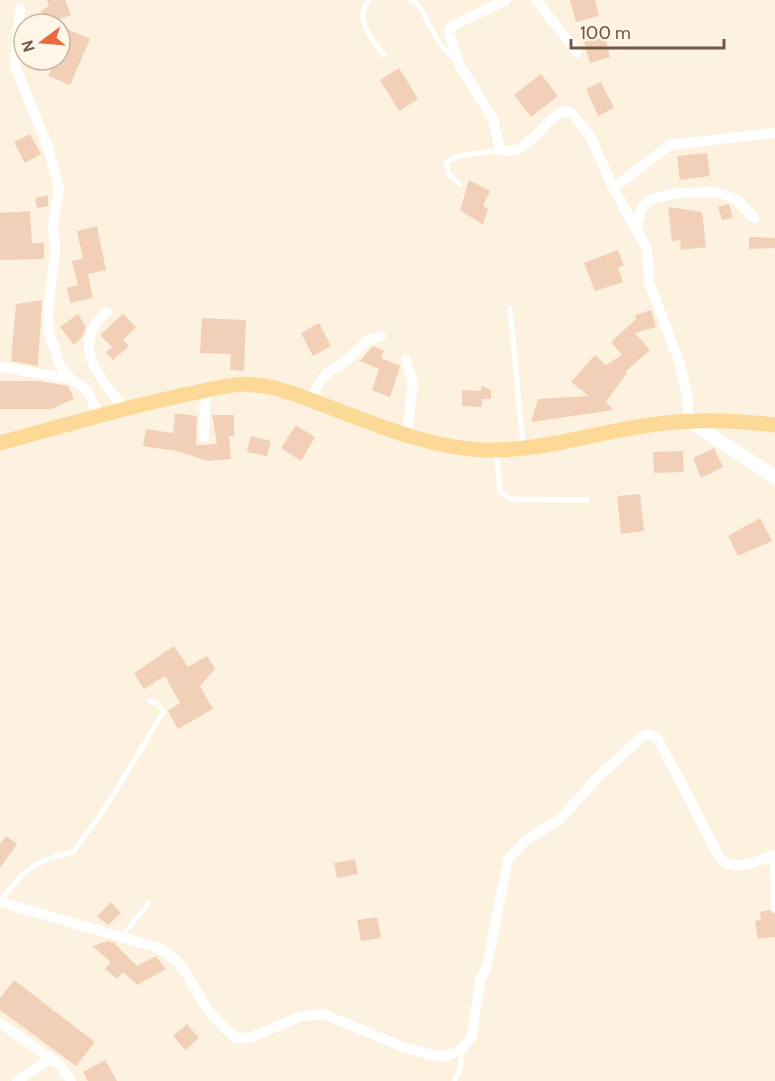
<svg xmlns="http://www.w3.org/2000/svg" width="775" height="1081" font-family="Cabin,sans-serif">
  <rect width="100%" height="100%" fill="#fdf2e0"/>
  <!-- building -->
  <g fill="#f2d0b8">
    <polygon points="47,0 65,0 71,15 46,24 41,11 49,6"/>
    <polygon points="570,0 595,0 599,16 576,22"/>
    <polygon points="60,26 90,39 70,85 48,76 55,60 60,60"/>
    <polygon points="605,37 610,57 590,63 584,42"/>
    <polygon points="399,68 418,99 399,111 380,80"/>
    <polygon points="541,74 558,96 531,117 514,95"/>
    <polygon points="601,82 614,108 598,116 586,89"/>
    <polygon points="30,134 41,154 25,163 14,142"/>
    <polygon points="707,153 710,176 680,180 677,156"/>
    <polygon points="469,180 490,191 483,206 488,209 483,225 460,210"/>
    <polygon points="48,195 48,206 37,208 35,198"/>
    <polygon points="729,204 733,218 722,220 718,207"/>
    <polygon points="668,207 702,212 706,247 681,250 680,240 672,241"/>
    <polygon points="30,211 32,243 44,243 44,259 0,260 0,213"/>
    <polygon points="97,226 106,270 88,274 93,298 70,303 67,288 78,285 72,261 83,259 77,231"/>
    <polygon points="749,237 775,238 775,248 749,249"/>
    <polygon points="618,250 624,265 618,268 623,282 595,291 584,263"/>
    <polygon points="42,300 38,366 11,361 16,304"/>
    <polygon points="651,310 656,327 635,333 650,350 625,372 627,373 606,402 614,410 531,422 538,399 589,396 571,382 595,355 606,365 622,355 611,342 636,319 635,315"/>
    <polygon points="78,314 86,327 82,337 74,345 60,327"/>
    <polygon points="123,314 136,327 123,340 129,346 113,360 106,352 112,347 100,335"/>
    <polygon points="202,318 246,320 244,371 230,370 231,354 200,353"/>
    <polygon points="319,323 331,346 313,356 301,333"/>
    <polygon points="373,346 384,351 381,358 400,366 390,397 372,390 379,369 360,361"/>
    <polygon points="0,381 39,381 68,386 74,399 51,409 0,409"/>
    <polygon points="482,386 491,390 491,399 482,399 482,407 462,406 462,390 480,391"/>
    <polygon points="175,413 197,416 196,445 217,444 212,415 234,415 234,436 229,436 231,459 208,461 177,451 143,446 146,429 173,433"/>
    <polygon points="296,425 315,437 301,461 281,448"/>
    <polygon points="251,436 271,441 267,456 247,452"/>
    <polygon points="714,448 723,467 701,478 693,458"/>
    <polygon points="683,451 684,472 654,473 653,452"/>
    <polygon points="640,494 644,531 621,534 617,496"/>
    <polygon points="760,518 772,541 738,556 728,536"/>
    <polygon points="174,646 188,667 207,656 215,669 200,686 213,709 178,729 168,711 180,703 165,676 144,689 134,673"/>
    <polygon points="6,836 17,844 0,868 0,844"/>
    <polygon points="355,859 358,874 337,878 334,863"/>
    <polygon points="111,902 121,913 108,925 97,916"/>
    <polygon points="769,910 775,914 775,937 758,939 755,921 761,920 760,912"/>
    <polygon points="377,917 381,938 361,941 357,920"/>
    <polygon points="108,941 114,943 137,966 156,956 166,969 137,985 123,972 117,979 105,969 111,962 92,946"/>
    <polygon points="14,980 95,1042 76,1066 0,1010 0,998"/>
    <polygon points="187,1024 199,1038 185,1050 173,1036"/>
    <polygon points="105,1060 117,1081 88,1081 83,1072"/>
  </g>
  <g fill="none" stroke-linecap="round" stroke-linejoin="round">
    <!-- lane -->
    <g stroke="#fff" stroke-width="5">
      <path d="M369,0C353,19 372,39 384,55"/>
      <polyline points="412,0 419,6 440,44 456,61"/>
      <polyline points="460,184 449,175 446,162 459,156 500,150"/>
      <polyline points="510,308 523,446"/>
      <polyline points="496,451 500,491 510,499 587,500"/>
      <polyline points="772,856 774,909"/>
      <path d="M0,902C25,869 32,861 73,852C107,808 135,760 163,712L159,704L150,701"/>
      <polyline points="122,936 149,903"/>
      <polyline points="454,1081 460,1069 462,1049"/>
    </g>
    <!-- street -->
    <g stroke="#fff" stroke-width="10">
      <path d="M506,0L451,27L449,31L459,64L493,119L500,150C529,157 541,121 564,111L572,113L590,136L613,188L647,249L649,282L679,361L687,395L689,421"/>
      <polyline points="536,0 577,52"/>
      <polyline points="20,9 15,66 47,144 59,188 53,224 55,252 48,313 49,333 60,365 71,379 87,390 99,416"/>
      <polyline points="613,188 670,145 772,133"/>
      <path d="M637,229C639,220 639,209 646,203C657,192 715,189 729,196C739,200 747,210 754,218"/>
      <path d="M107,312C67,345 102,380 125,409"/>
      <polyline points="406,360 413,383 407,435"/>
      <polyline points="0,367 71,379"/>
      <polyline points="310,400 321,380 330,371 345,362 368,340 381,336"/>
      <polyline points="204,437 206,390"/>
      <path d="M0,902L156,947C186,962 189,981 206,1007C214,1019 226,1029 236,1038L251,1037L302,1016L323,1014L403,1047L428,1054L443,1057L462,1049L472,1036L480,981L487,965L508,859L526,840L559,820L600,775L643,736L649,734L658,739L721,860C738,873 757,860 775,855"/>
      <polyline points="0,1023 60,1065 71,1081"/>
      <polyline points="17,1081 51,1058"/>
    </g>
    <!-- secondary -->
    <polyline stroke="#fff" stroke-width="14" points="689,421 775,477"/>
    <!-- primary -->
    <path stroke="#fdd997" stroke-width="15" d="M0,443C64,426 128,406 193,393C213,389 236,382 256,385C279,387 300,396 321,404C373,423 426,447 482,450C542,452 599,431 657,424C697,419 736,420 775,425"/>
  </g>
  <!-- north arrow -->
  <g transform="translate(42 42) rotate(254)"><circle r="28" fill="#fff6e7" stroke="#c7b7a7" stroke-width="1.5"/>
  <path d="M0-4.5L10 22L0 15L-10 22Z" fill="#ea6b42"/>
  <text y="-9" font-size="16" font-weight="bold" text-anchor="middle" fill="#745847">N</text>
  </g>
  <!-- scale -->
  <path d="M571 39v9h153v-9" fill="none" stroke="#745847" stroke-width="3"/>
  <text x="580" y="39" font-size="18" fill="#745847" stroke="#fff6e7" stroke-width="4.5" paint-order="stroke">100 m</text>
</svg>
